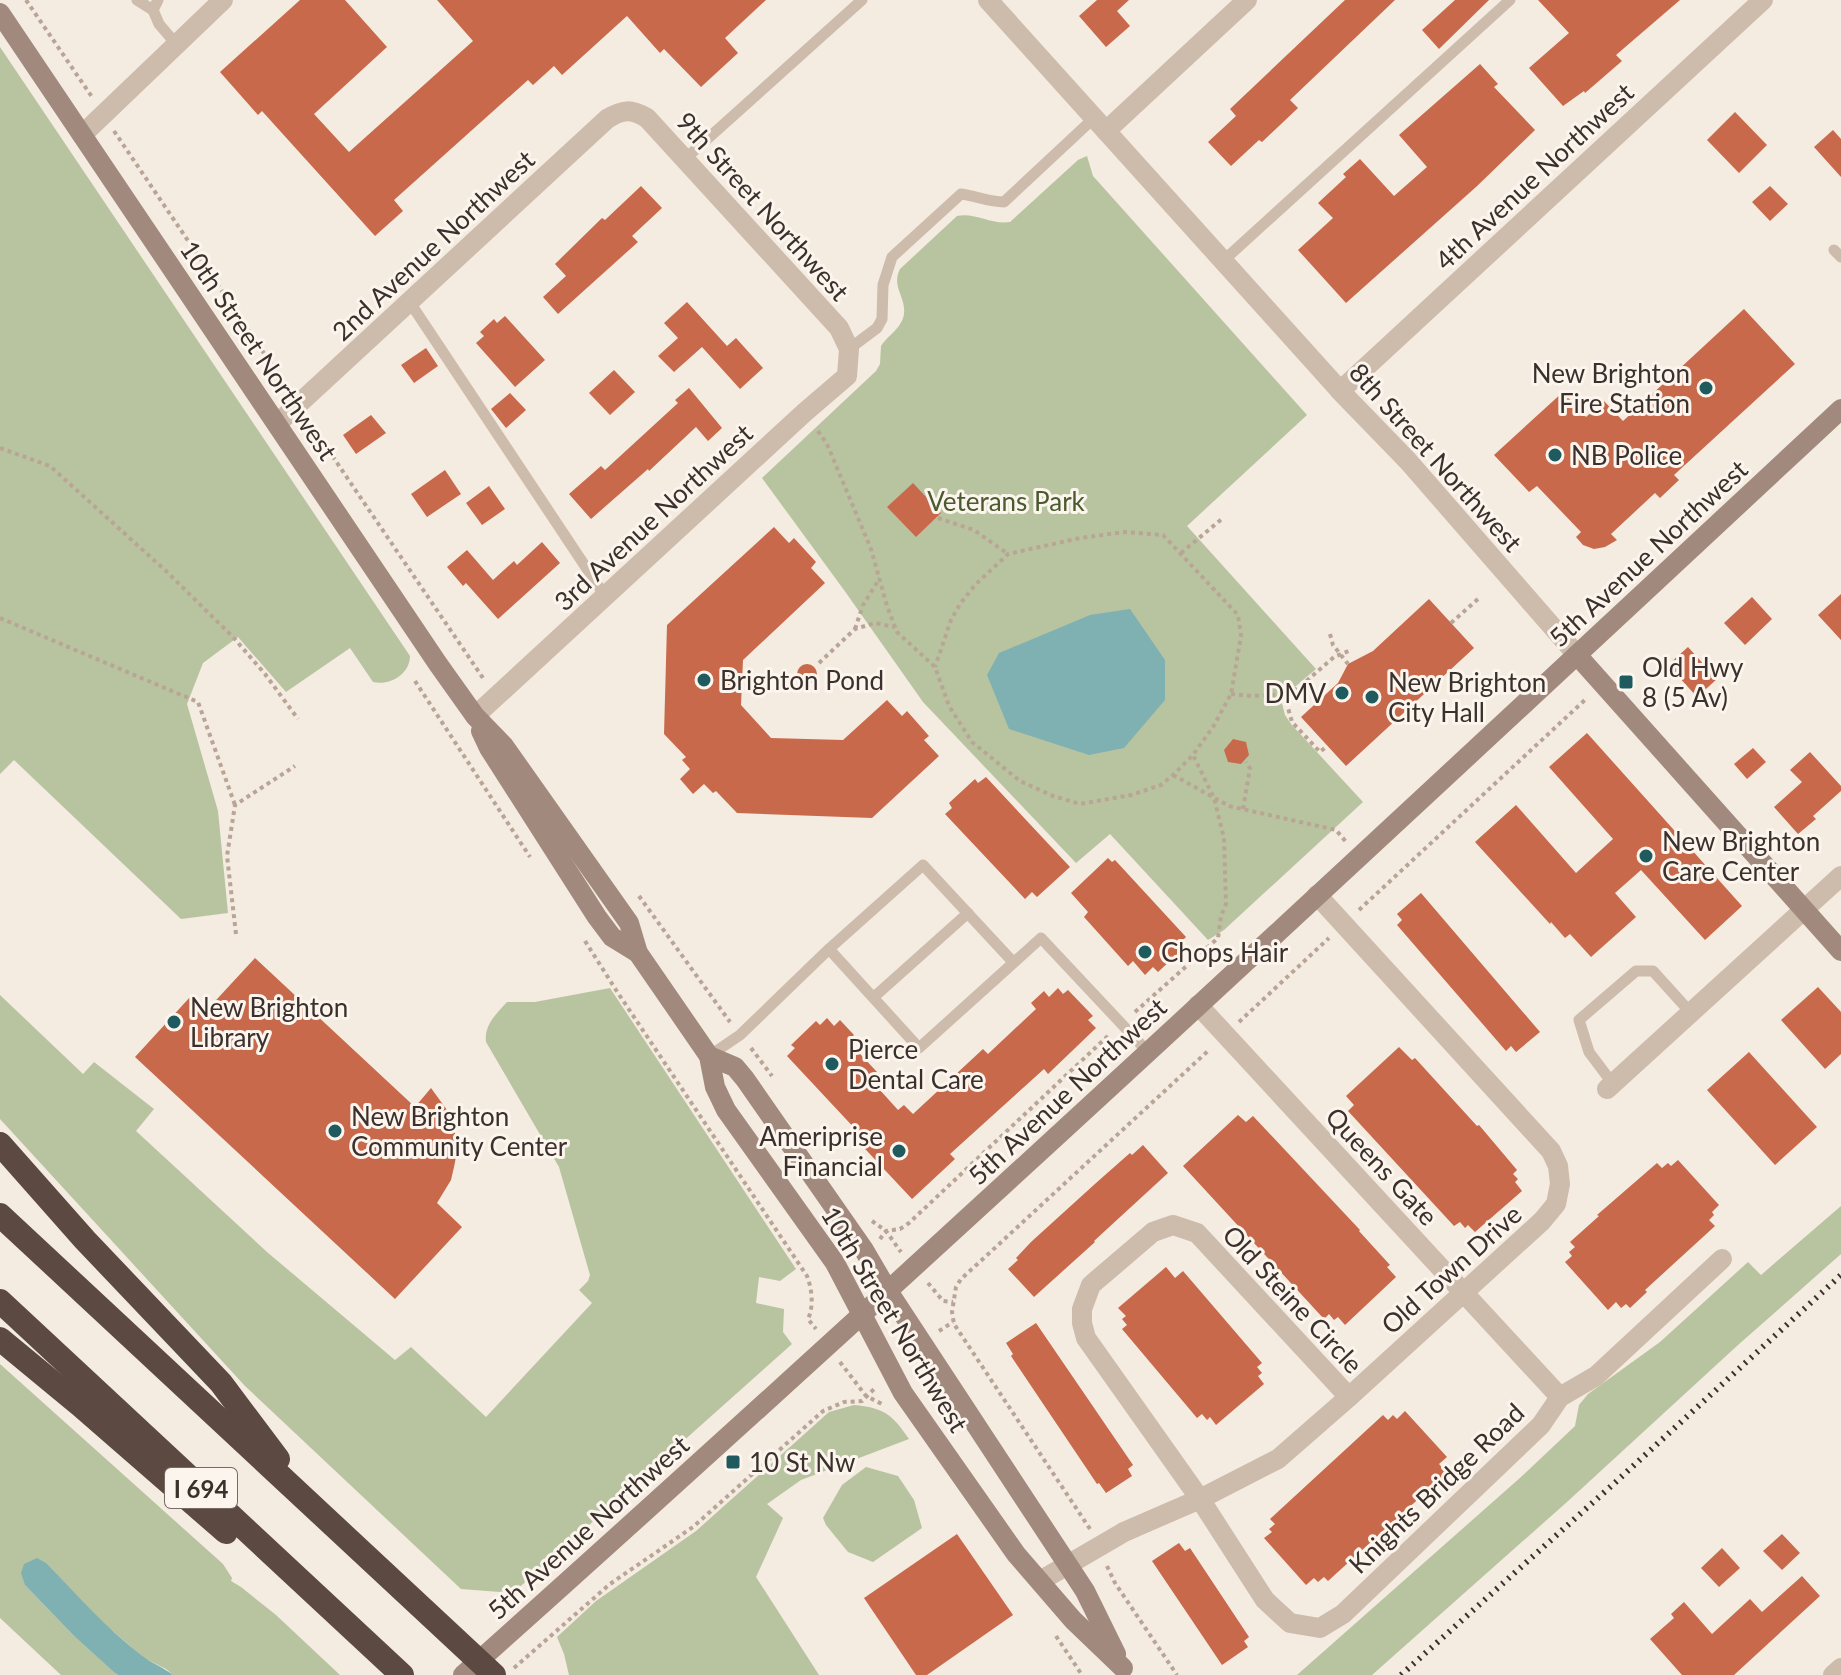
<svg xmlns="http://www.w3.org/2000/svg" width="1841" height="1675" font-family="Lato,sans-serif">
  <rect width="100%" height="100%" fill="#f4ebe1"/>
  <!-- green -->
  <g fill="#b8c4a0">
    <path d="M0,47L410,656C410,674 390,686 373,682L350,648L286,692L238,637L203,663L187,704L218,811L228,913L181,919L14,760L0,774Z"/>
    <path d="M1087,156L1093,176L1307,415L1187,526L1316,669L1290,691L1279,692L1285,715L1291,724L1363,802L1224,930L1208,940L1110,834L1076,863L923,702L844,590L762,478L876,371L880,364L881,346C888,335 902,328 904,314C906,296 891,287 900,269L957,216C975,212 991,225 1010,222L1078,160Z"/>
    <path d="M610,988L796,1269L780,1281L759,1277L756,1303L784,1309L783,1332L792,1344L513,1593L461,1589L245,1386L0,1119V995L83,1074L94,1062L154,1109L136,1131L267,1252L395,1360L411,1347L486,1417L592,1303L579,1290L588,1281L590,1275L559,1167L486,1042C484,1025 496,1014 507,1002H535Z"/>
    <polygon points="1841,1206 1841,1254 1738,1345 1567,1502 1372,1675 1297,1675 1521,1477 1575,1426 1579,1405 1588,1394 1660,1342 1748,1262 1761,1275"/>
    <polygon points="0,1364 223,1564 232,1578 231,1581 241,1587 276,1615 340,1675 173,1675 166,1669 144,1658 100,1620 25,1585 74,1636 118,1675 61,1675 0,1618"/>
    <path d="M854,1405C884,1408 892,1414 909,1439L801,1480L767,1504L783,1518L756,1577L819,1675H569L564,1654L557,1637L596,1601L696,1531L829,1412Z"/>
    <polygon points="866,1467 898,1476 914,1500 922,1528 873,1562 848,1552 826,1525 823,1518 842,1485"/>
  </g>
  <!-- water -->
  <g fill="#7fb0b2">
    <polygon points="1130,609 1165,660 1165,700 1124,748 1089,755 1009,729 987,675 999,653 1090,615"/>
    <path d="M37,1558L46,1563C77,1595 106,1628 141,1655C151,1663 163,1667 173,1675H118L114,1672L74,1636L25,1585L21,1573L24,1564Z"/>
  </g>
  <!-- building -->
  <g fill="#c8694b">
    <polygon points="300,0 345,0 387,47 314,114 349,152 473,41 437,0 766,0 725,38 738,53 701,87 664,49 660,53 627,16 562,75 554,66 533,85 528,80 394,200 403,211 375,236 262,111 258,115 220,72"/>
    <polygon points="1097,0 1129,0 1117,11 1130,26 1106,47 1079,16"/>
    <polygon points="1345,0 1395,0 1290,100 1298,108 1262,142 1259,140 1231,166 1208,142 1236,116 1230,109"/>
    <polygon points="1455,0 1489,0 1439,49 1422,30"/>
    <polygon points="1538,0 1680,0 1616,55 1622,61 1585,93 1584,91 1563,106 1529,68 1569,33"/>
    <polygon points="1480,64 1498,84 1494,87 1535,130 1476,187 1346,303 1298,250 1333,218 1318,203 1346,177 1343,174 1360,159 1394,196 1427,167 1399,135"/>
    <polygon points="1735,112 1767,145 1739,173 1707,140"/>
    <polygon points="1833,130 1841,139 1841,177 1814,147"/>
    <polygon points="641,186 662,208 632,236 638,242 558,314 543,297 566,276 555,264 602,218 605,220"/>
    <polygon points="1770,186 1788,204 1770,221 1752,202"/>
    <polygon points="687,302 727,346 736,338 763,368 740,389 702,347 674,372 658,356 678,338 664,323"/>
    <polygon points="1744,309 1795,364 1674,475 1679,480 1660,498 1655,493 1611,534 1617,540 1605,547 1594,549 1583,545 1576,537 1581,532 1537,486 1529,492 1494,455 1563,392 1586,417 1604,401 1623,421"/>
    <polygon points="505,316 545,360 515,387 476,343 484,336 480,332 494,319 497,323"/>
    <polygon points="426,348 438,366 414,383 401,365"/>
    <polygon points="614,370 635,392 610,415 589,393"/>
    <polygon points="689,388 722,428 708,441 696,427 649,471 648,469 591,519 569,494 601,466 605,470 678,403 675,400"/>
    <polygon points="510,393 526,410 506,428 491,409"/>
    <polygon points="371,415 386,433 356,454 343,435"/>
    <polygon points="445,470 461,494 427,517 411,494"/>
    <polygon points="913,483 941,513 916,537 887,507"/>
    <polygon points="489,486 505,509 482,525 466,503"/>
    <polygon points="774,527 789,543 794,538 816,562 811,568 825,583 743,660 741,705 771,738 843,740 887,700 902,716 907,711 929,736 924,740 939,756 872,818 737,813 716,791 713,793 704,784 693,794 680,779 690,769 682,760 686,757 664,734 667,625"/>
    <polygon points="542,542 560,563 498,619 466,583 463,586 447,567 467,550 493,580 514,561 517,565"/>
    <polygon points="1841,594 1841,640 1818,615"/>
    <polygon points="1752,597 1772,619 1745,645 1724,623"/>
    <polygon points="1429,599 1474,648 1346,766 1301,717 1338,683 1348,664 1373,651"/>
    <polygon points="1688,647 1717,679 1697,697 1668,665"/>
    <circle cx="807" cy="674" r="10"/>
    <polygon points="1587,733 1742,906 1705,940 1641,870 1615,893 1636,917 1591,957 1570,934 1565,938 1551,922 1550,924 1475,842 1516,805 1576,873 1613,839 1549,767"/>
    <polygon points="1233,739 1246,742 1249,755 1241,764 1228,762 1224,750"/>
    <polygon points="1753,748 1766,762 1747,779 1734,764"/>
    <polygon points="1810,752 1841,786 1841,791 1813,816 1816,819 1798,834 1774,807 1802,782 1790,770"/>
    <polygon points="986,777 1070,867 1037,897 1032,892 1025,899 945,814 952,808 949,803 975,779 978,783"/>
    <polygon points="1108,858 1112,862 1115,860 1186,937 1179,944 1183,949 1158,972 1153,967 1145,975 1133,961 1128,966 1084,917 1088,912 1071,893"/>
    <polygon points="1421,893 1540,1032 1516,1052 1511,1046 1506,1051 1397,925 1402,920 1397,914"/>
    <polygon points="255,958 415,1107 431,1088 447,1110 454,1124 457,1152 454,1167 451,1180 437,1203 462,1227 395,1299 135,1057 191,996 206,1011"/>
    <polygon points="1818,987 1841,1012 1841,1054 1825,1069 1781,1020"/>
    <polygon points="1058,988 1063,994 1068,990 1093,1016 1088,1020 1096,1028 1048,1074 1044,1069 950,1154 955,1159 912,1199 853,1136 858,1132 787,1056 795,1048 791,1045 816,1021 820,1025 827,1018 834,1026 840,1020 854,1035 848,1041 877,1072 870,1079 898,1110 904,1105 913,1114 983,1049 988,1054 1036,1009 1031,1003 1044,991 1049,997"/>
    <polygon points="1399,1047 1412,1060 1415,1058 1477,1126 1479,1125 1517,1170 1513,1174 1518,1179 1515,1182 1522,1191 1475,1232 1468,1225 1465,1228 1460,1222 1454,1226 1348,1111 1354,1105 1346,1096"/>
    <polygon points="1749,1052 1817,1127 1775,1165 1707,1090"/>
    <polygon points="1238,1115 1246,1122 1253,1116 1360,1230 1359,1231 1390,1265 1387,1267 1396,1277 1345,1325 1338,1317 1334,1320 1329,1314 1324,1319 1183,1166"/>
    <polygon points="1143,1145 1168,1173 1094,1241 1095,1242 1034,1297 1008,1269 1018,1260 1016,1258 1031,1242 1096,1183 1130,1153 1132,1155"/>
    <polygon points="1678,1160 1719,1205 1712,1212 1714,1215 1709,1220 1715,1226 1645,1290 1647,1292 1630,1308 1626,1304 1621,1308 1616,1302 1608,1310 1565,1262 1572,1256 1569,1252 1575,1247 1570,1242 1599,1216 1597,1215 1657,1163 1662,1168 1668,1163 1671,1166"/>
    <polygon points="1166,1267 1175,1278 1183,1271 1262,1363 1257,1367 1262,1373 1258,1376 1264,1384 1216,1425 1210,1417 1207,1420 1202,1414 1197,1418 1122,1329 1127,1325 1122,1319 1126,1316 1118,1308"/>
    <polygon points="1036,1323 1133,1465 1128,1469 1132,1476 1106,1493 1099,1483 1097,1484 1011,1356 1013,1354 1006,1343"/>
    <polygon points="1405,1411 1447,1457 1439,1464 1447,1473 1328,1581 1324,1577 1318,1582 1314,1578 1306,1585 1264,1538 1272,1532 1269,1529 1275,1524 1270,1519 1383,1415 1388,1420 1393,1415 1397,1419"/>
    <polygon points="957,1534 1013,1615 927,1675 916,1675 864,1598"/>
    <polygon points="1782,1534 1800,1553 1782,1570 1763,1551"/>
    <polygon points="1179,1543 1185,1551 1190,1548 1249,1637 1244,1641 1248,1647 1222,1665 1152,1561"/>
    <polygon points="1722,1548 1740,1568 1719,1587 1701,1568"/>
    <polygon points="1802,1576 1820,1596 1734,1675 1682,1675 1650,1639 1674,1618 1671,1614 1684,1602 1712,1634 1750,1599 1762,1612"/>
  </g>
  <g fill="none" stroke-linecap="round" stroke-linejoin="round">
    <!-- path -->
    <g stroke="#b9a596" stroke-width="4" stroke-dasharray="4 4" stroke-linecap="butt">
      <polyline points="26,0 92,97"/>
      <polyline points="114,131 286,386"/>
      <polyline points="310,423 485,681"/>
      <polyline points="818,431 827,444 871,549 887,606 897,632 935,667 949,706 972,742 1020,781 1053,796 1080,804 1131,795 1161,785 1173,775 1193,755 1213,727 1231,694 1241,636 1238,615 1163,535 1125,532 1080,538 1008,554 975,585 960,604 951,620 935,667"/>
      <polyline points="0,448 50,466 166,571 233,637 265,674 298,719"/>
      <polyline points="938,518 974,530 1008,554"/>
      <polyline points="1181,553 1223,518"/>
      <polyline points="0,618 198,702 235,805"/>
      <polyline points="1451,623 1478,599"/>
      <polyline points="855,629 863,605 880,578"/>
      <polyline points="1330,634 1333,645 1348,664"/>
      <polyline points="819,663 855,629 875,623 895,627"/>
      <polyline points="415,681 530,857"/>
      <polyline points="1231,694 1252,696 1289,694 1303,684 1334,657 1351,650"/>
      <polyline points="1284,694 1292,722 1320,752 1327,746"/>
      <polyline points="1173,775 1229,806 1336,830 1347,843"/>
      <polyline points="1243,809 1250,768 1246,762"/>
      <polyline points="639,896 730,1022"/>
      <polyline points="1359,910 1587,698"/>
      <polyline points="236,934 227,856 235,805 295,766"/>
      <path d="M585,941L616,990L807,1276C812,1289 814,1306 808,1319L816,1329"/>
      <polyline points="1135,1012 1218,938 1221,916 1226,904 1224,838 1214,798 1193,755"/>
      <polyline points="1239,1022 1329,938"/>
      <polyline points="751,1048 772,1076"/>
      <polyline points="872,1221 886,1231 901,1252"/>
      <polyline points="880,1239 886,1231 900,1229 909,1223 1110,1034"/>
      <polyline points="928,1283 943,1301 953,1302"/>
      <polyline points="939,1331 953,1322"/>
      <polyline points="840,1362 866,1396 884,1405"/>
      <polyline points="1090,1529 954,1324 952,1312 956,1287 961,1279 984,1258 1209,1050"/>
      <polyline points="1107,1566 1115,1583 1177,1675"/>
      <polyline points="1056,1636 1082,1675"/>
      <polyline points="514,1668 610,1584 693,1527 823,1411 844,1402 862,1401 876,1387"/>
    </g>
    <!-- lane -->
    <g stroke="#cdbbac" stroke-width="11">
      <polyline points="137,0 153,10"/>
      <polyline points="158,0 153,10 159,24 176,44"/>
      <polyline points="685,159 862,0"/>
      <polyline points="1834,250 1841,257"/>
      <polyline points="1223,261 1510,0"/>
      <polyline points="409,301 605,596"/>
      <path d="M849,349L877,328L882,319L883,285L892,257L961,194C976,196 989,202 1004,202L1094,118"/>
      <polyline points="829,949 923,865 1013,962"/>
      <polyline points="874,997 968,913"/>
      <polyline points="709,1056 740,1035 829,949 919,1048 1041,938 1147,1051"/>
      <polyline points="1613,1084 1589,1052 1579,1020 1636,971 1653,971 1691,1013"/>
    </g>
    <!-- street -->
    <g stroke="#cdbbac" stroke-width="20">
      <polyline points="988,0 1344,395 1408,461 1577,655"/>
      <polyline points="1106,131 1247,0"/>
      <polyline points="82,135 223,0"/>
      <polyline points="1340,391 1763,0"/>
      <path d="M278,423L607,119C623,109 631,109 647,118L839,328L849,349L847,376L805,412L475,716"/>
      <polyline points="1198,1005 1560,1397"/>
      <polyline points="1607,1089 1841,876"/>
      <polyline points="1349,1397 1197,1233 1173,1225 1153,1232 1091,1285 1082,1309 1082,1323 1086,1338 1200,1499 1265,1600 1290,1623 1320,1628 1343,1614 1541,1425 1560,1397 1596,1376 1722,1259"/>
      <polyline points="1040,1581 1124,1532 1200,1499 1278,1459 1349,1397 1542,1221 1556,1204 1560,1184 1558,1166 1551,1151 1317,895"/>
      <polyline points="1833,1675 1841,1668"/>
    </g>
    <!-- secondary -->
    <g stroke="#a18a7d" stroke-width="20">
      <polyline points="0,13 438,664 475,716 504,746 629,923 638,953 709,1056 715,1087 726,1110 835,1263 903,1393 1016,1554 1073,1620 1123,1668"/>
      <polyline points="1577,655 1841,951"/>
      <polyline points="481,731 489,748 597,917 612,937 638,953"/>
      <polyline points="709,1056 735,1067 745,1079 864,1250 888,1291 1085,1591 1116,1654"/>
      <path d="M463,1675C928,1259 1385,834 1841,409"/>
    </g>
    <!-- highway -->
    <g stroke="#5c4a42" stroke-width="24">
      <polyline points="0,1144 85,1240 221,1383 278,1459"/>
      <polyline points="0,1215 494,1675"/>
      <polyline points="0,1301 402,1675"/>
      <polyline points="0,1339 80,1405 226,1532"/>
    </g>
    <!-- rail -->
    <polyline stroke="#3b302b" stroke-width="6" stroke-dasharray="2 6" stroke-linecap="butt" points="1401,1675 1619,1479 1841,1275"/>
  </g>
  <!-- markers -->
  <g fill="#1f5a5e" stroke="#fbf5ee" stroke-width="3">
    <circle cx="1706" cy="388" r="8"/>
    <circle cx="1555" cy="455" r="8"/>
    <circle cx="704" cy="680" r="8"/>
    <rect x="1618" y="674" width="16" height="16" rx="4"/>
    <circle cx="1342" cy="693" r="8"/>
    <circle cx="1372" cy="697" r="8"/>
    <circle cx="1646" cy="856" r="8"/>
    <circle cx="1145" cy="952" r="8"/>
    <circle cx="174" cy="1022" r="8"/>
    <circle cx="832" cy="1064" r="8"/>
    <circle cx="335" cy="1131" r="8"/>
    <circle cx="899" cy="1151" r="8"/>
    <rect x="725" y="1454" width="16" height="16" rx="4"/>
  </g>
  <g text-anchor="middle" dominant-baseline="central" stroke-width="6" stroke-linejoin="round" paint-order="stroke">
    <!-- shield labels -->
    <rect fill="#fbf5ee" stroke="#756b66" stroke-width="2" x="165" y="1468" width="72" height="40" rx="6"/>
    <g font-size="24" font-weight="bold" fill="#3b302b">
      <text x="201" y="1488">I 694</text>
    </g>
    <!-- street labels -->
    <g font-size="26" fill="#3b302b" stroke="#fbf5ee">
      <text transform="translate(1534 176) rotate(-43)">4th Avenue Northwest</text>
      <text transform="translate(763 206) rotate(48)">9th Street Northwest</text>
      <text transform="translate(433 245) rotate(-43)">2nd Avenue Northwest</text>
      <text transform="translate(259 350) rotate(56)">10th Street Northwest</text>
      <text transform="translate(1436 457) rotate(48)">8th Street Northwest</text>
      <text transform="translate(653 517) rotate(-43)">3rd Avenue Northwest</text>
      <text transform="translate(1648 553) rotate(-43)">5th Avenue Northwest</text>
      <text transform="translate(1067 1091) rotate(-43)">5th Avenue Northwest</text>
      <text transform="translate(1382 1166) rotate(47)">Queens Gate</text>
      <text transform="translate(1451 1269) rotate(-42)">Old Town Drive</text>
      <text transform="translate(1293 1299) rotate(47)">Old Steine Circle</text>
      <text transform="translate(895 1319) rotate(59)">10th Street Northwest</text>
      <text transform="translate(1436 1488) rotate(-44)">Knights Bridge Road</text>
      <text transform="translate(588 1527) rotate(-42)">5th Avenue Northwest</text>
    </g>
    <!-- poi labels -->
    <g font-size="26" fill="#3b302b" stroke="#fbf5ee" text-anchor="start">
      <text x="1690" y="373" text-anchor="end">New Brighton<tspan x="1690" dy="30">Fire Station</tspan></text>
      <text x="1571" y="455">NB Police</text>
      <text x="1642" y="667">Old Hwy<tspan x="1642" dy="30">8 (5 Av)</tspan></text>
      <text x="720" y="680">Brighton Pond</text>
      <text x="1388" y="682">New Brighton<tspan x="1388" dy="30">City Hall</tspan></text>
      <text x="1326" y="693" text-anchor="end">DMV</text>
      <text x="1662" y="841">New Brighton<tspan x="1662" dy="30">Care Center</tspan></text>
      <text x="1161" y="952">Chops Hair</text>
      <text x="190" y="1007">New Brighton<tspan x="190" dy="30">Library</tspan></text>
      <text x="848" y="1049">Pierce<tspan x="848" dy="30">Dental Care</tspan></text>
      <text x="351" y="1116">New Brighton<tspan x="351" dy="30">Community Center</tspan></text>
      <text x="883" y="1136" text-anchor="end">Ameriprise<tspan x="883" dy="30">Financial</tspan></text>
      <text x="749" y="1462">10 St Nw</text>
    </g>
    <!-- park labels -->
    <g font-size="26" fill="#4a5a2e" stroke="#fbf5ee">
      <text x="1006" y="501">Veterans Park</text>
    </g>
  </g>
</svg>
